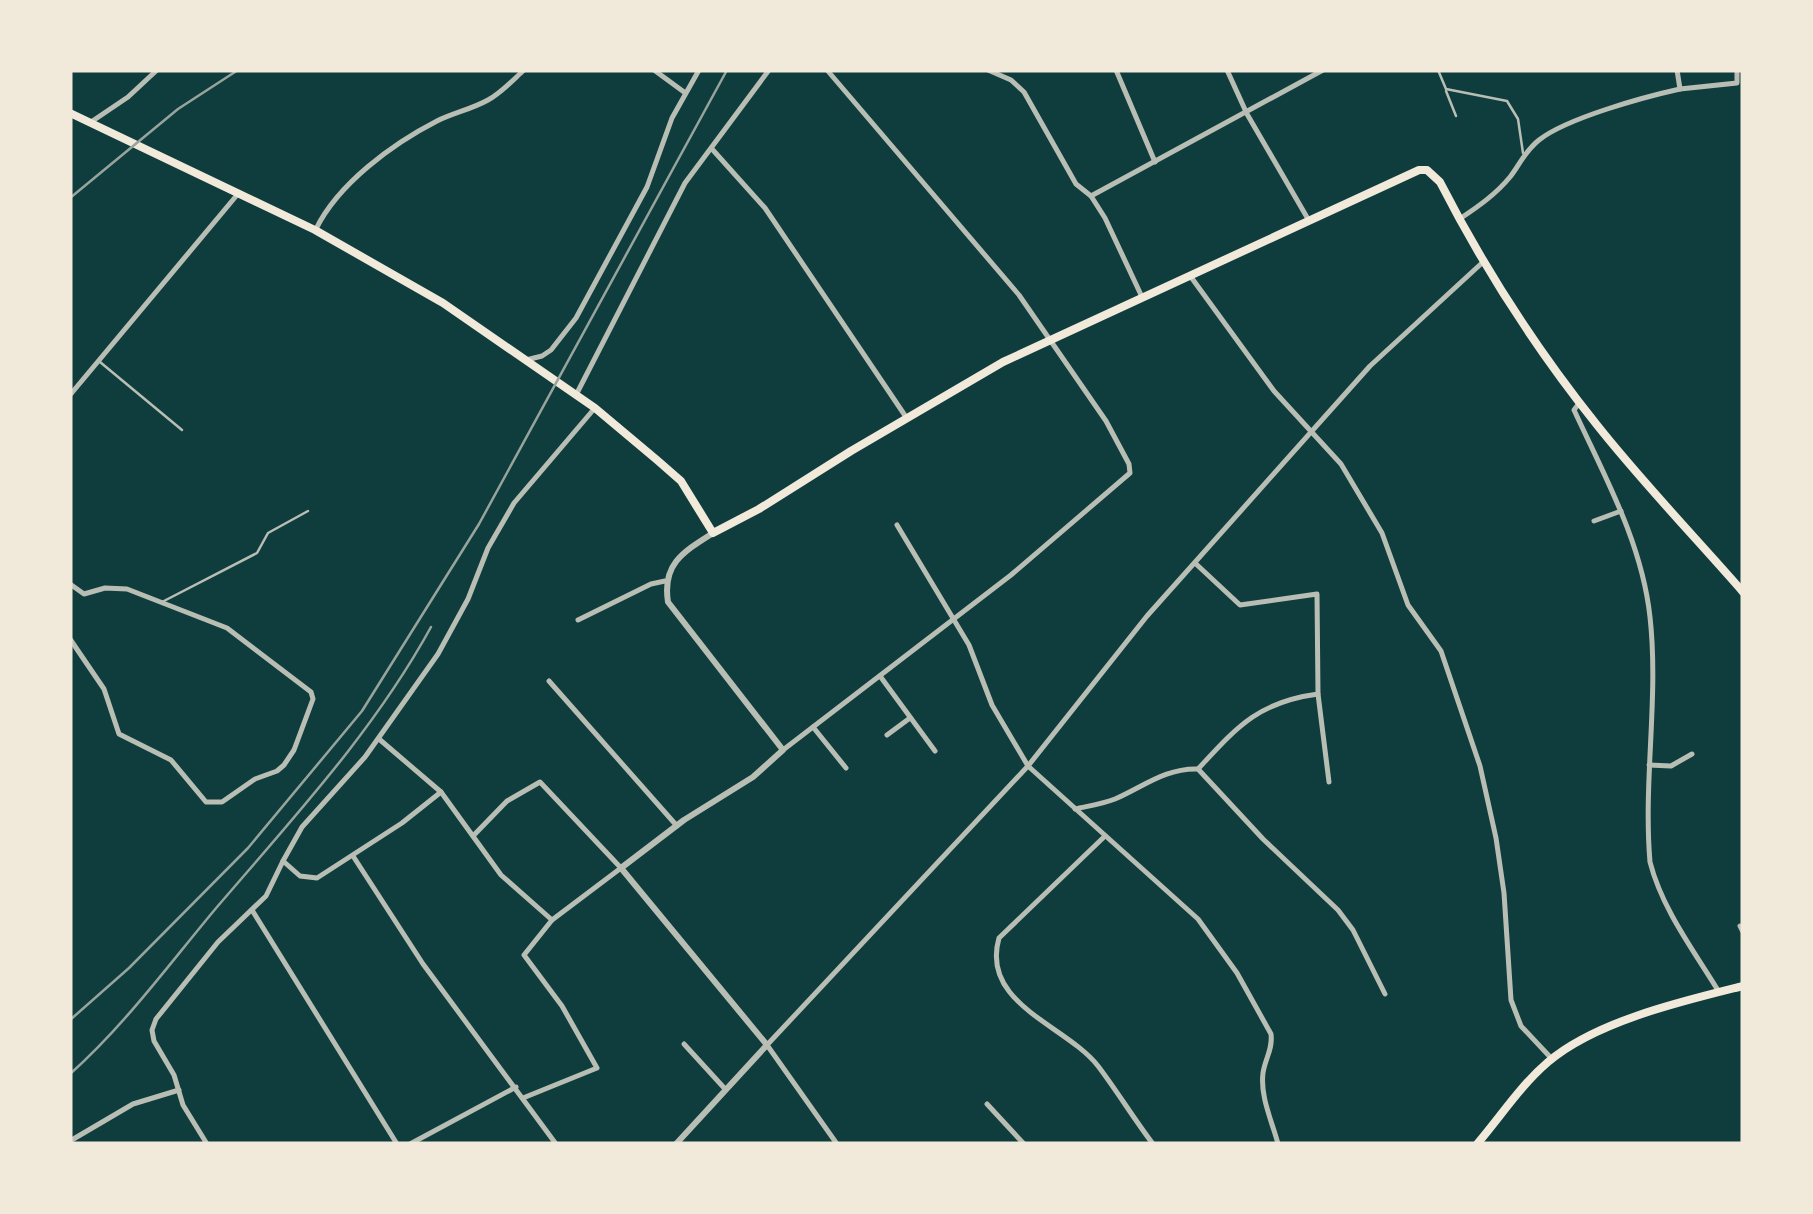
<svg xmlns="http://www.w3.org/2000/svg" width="1813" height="1214" font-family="Roboto,sans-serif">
  <rect width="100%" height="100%" fill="#0f3d3e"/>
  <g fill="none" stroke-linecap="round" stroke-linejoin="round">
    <!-- service -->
    <g stroke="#b8beb3" stroke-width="2.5">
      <polyline points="1438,70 1446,89 1507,101 1518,119 1523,153"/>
      <polyline points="1446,91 1456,116"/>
      <polyline points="100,362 182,430"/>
      <polyline points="162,602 257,553 268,533 308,511"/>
    </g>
    <!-- minor -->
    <g stroke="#b8beb3" stroke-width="5">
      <polyline points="654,70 684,92"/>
      <polyline points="988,70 1011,80 1024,92 1076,184 1091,196 1105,218 1142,297"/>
      <polyline points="1116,70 1155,162"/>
      <polyline points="1227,70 1247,114 1308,219"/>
      <polyline points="1677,70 1680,89 1737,83 1737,70"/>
      <polyline points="91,122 128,97 157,70"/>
      <polyline points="712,149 765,208 906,417"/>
      <polyline points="1091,196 1323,70"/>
      <path d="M1461,218C1479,206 1496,194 1510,177C1520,164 1525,151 1539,140C1567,118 1644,97 1680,89"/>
      <path d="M316,229C338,184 392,144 437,121C453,113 472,109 488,100C501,93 513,80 524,70"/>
      <polyline points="1191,277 1274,391 1341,464 1382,533 1408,605 1441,651 1480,766 1496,838 1504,893 1511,1000 1521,1026 1552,1059"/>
      <polyline points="526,360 542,356 551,350 576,318 647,187 672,118 699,70"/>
      <polyline points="70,395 237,195"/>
      <polyline points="576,395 685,183 769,70"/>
      <path d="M1580,402L1574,410C1605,477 1642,543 1650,617C1659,698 1643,781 1650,862C1662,909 1694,951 1719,992"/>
      <polyline points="1594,521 1621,511"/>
      <path d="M897,525L969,645L992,705L1028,766L1198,919L1237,973L1271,1034C1273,1049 1265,1059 1263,1073C1260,1097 1272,1121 1278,1144"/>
      <polyline points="70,584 84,594 105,588 127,589 227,628 311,692 313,699 294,750 284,765 277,771 255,779 222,802 206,802 171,760 119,734 104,689 70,639"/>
      <polyline points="578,620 651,584 665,581"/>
      <polyline points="880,676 935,751"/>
      <polyline points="549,681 677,826"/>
      <polyline points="1318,694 1329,782"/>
      <polyline points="813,727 846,768"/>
      <polyline points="887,735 910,718"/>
      <polyline points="379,739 441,792 501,875 552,920"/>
      <polyline points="783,750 1011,575 1130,473 1129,464 1106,421 1019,295 827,70"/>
      <polyline points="1649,765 1671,766 1692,754"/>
      <polyline points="1198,769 1263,839 1338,910 1353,930 1385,994"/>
      <path d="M1075,809C1088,806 1103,804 1115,799C1143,787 1165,768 1198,769C1237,727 1258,702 1318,694L1317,594L1240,605L1195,563"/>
      <polyline points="473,836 507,801 540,782 621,868 552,920 524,955 562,1006 597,1068 523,1098"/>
      <path d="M1105,836L999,938C980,1004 1066,1025 1098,1066C1117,1091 1134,1119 1153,1144"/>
      <polyline points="353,856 423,964 556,1144"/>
      <polyline points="283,861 302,827 365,757 438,654 468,599 488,548 514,503 594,409"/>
      <polyline points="252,910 397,1144"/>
      <polyline points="1740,926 1743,932"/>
      <polyline points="684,1044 726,1090"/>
      <polyline points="987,1104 1024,1144"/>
      <polyline points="70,1141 133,1104 179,1090"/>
      <polyline points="207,1144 183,1105 174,1075 154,1041 152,1030 156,1019 218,942 266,896 283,861 300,876 317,878 402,823 441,792"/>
      <polyline points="410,1144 516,1087"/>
      <polyline points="837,1144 767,1045 1028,766 1147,616 1370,366 1483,262"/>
    </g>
    <!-- tertiary -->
    <path stroke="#b8beb3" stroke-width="6" d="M676,1144L767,1045L621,868L684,820L753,777L783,750L668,602C662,564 683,552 713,533"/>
    <!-- secondary -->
    <g stroke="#f1e9da" stroke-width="8">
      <path d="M70,113L315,230L443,303L595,408L657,460L681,481L713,533L759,509L851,451L1003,362L1419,170H1427L1440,182C1484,268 1537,350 1597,425C1643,483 1695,537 1743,592"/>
      <path d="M1477,1144C1501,1116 1520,1086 1548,1062C1596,1021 1683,1001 1743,986"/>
    </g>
    <!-- rail -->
    <g stroke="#97a49c" stroke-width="2.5">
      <polyline points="70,198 178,109 238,70"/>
      <polyline points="70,1020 129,968 248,848 362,711 479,524 727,70"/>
      <path d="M70,1074C125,1025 170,963 217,907C294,817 374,731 431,627"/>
    </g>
  </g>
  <!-- border -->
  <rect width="1813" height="1214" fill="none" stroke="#f1e9da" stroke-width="145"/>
</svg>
